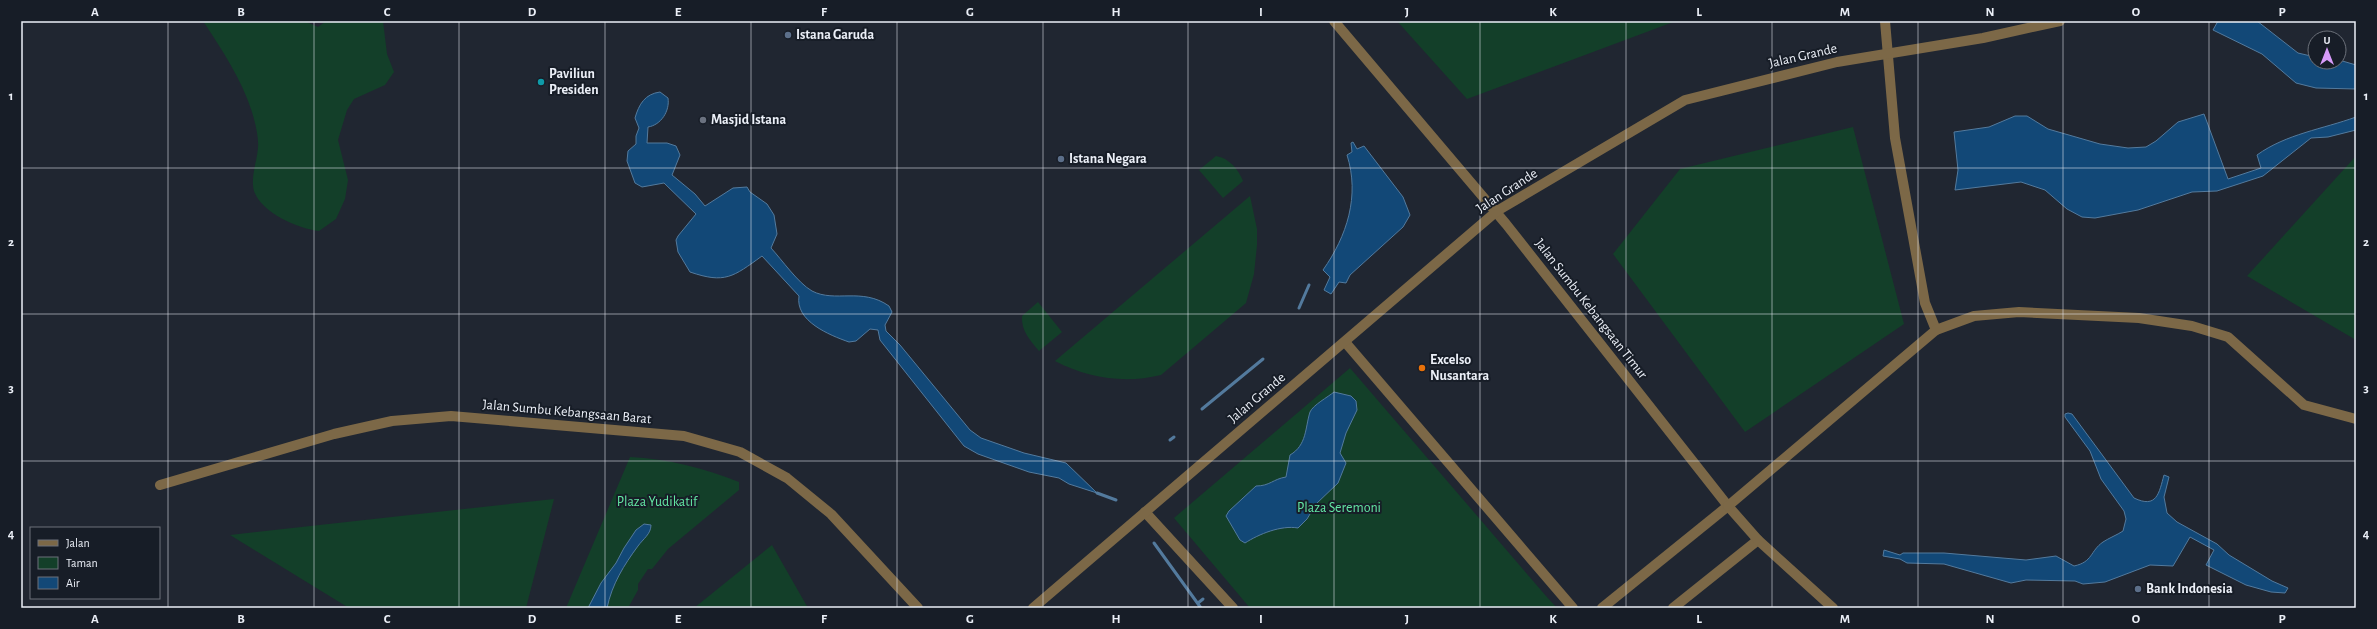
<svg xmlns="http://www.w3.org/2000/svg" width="2377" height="629" font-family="'Alegreya Sans',sans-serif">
  <rect width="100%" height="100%" fill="#202631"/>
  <!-- green -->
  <g fill="#133f29">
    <path d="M203,21H304L318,27L326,21H383L387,54L394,72L385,85L354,99L347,110L338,140L348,180L345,199L336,219L319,231C298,229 254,210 253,185C252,173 257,160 258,148C259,138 255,122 252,112C241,78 222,50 203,21Z"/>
    <polygon points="1397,21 1676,21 1467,99"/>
    <polygon points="1853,127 1904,324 1745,432 1613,254 1680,169"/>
    <path d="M1216,156C1229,158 1238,169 1243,181L1223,198L1199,170Z"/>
    <polygon points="2356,156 2356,340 2247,276"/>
    <path d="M1250,196L1257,229V245L1254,274L1246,303L1161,375C1124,384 1088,378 1055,361Z"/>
    <path d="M1038,302L1062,332L1039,351C1030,340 1021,331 1022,316Z"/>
    <polygon points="1350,368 1546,596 1557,608 1250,608 1174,518"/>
    <path d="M630,457C668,459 704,468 739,482V490L668,549L652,569H648L638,584V590L628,608H566Z"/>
    <polygon points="554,499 526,608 349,608 230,535"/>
    <polygon points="772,545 808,608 694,608"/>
  </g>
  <!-- water -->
  <g fill="#124877" stroke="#537a9d">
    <polygon points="2218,21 2257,21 2298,53 2315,57 2315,62 2339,60 2356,65 2356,89 2316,88 2296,83 2262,54 2213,30"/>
    <path d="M660,92L668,98C670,111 661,125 648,127L647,143H667L676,146L680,155L672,175L695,194L705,206L733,188L747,187L750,192L767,204L774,215L777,234L771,248C782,260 798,283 812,291C835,303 862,287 889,306L892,312L885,325L886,331L900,345L970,430L981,438L1024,453L1066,463L1097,493L1069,484L1059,478L1029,472L978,454L964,446L880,340L878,330L870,329L856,341L849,342C829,335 795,321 799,296L762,256C733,277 725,284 690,272L678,252L676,240L678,236L696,214L664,183L642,187L635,183L627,161L628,151L636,144V136L639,128L635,118C639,104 645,94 660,92Z"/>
    <path d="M2204,114L2228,179L2261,168L2257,155C2286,134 2323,129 2356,117V130L2328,137L2311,138L2263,176L2217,191L2192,192L2138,210L2095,218L2082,217L2067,209L2045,190L2021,182L1955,190L1958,170L1954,132L1989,127L2015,116H2027L2048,129L2100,144L2128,148L2146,147L2156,141L2178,122Z"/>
    <path d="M1353,142L1357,149L1364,146L1403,197L1410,215L1403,227L1350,275L1346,283L1339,282L1331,294L1324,290L1330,277L1323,270C1347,236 1360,196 1347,155L1352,152L1351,143Z"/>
    <path d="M1334,392L1351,396L1356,401L1357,410L1346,433L1340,453L1346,463L1338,483L1316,504L1307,519L1298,528C1281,525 1259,534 1245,543L1240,540L1226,516L1229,511L1256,486C1270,486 1273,479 1286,477L1290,455C1307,445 1305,428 1310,412C1313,405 1328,397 1334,392Z"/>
    <path d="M2068,413L2072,414L2134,498C2157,509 2159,493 2164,475L2169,477L2164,497L2167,513L2177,522L2217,544L2229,555L2272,581L2288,588L2285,593L2271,592L2246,585L2206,565L2214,550L2190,537L2173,566L2150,565L2105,582L2083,584L2075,581L2026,580L2011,583L1944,564L1907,563L1900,559L1883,556L1884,550L1900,555L1903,553H1944L2026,560L2056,556L2074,566C2093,562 2090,551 2103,542C2109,538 2117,535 2123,531L2126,519L2124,511L2101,479L2090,451L2065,417V414Z"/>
    <path d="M644,524L651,525C651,534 643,539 638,546C624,565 612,584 607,608H588L601,583L616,563L624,548L636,530Z"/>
  </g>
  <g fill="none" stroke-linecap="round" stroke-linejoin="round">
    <!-- stream -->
    <g stroke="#537a9d" stroke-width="3">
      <polyline points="1299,308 1309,285"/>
      <polyline points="1202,409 1263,359"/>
      <polyline points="1170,440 1174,437"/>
      <polyline points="1097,493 1116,500"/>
      <polyline points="1154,543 1201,608"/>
      <polyline points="1198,603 1203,599"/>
    </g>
    <!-- minor -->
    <g stroke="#7c6847" stroke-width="10">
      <polyline points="1345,342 1573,608"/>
      <polyline points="1145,512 1233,608"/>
      <polyline points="1602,608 1728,506"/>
      <polyline points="1673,608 1758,540"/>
    </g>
    <!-- tertiary -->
    <g stroke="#7c6847" stroke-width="10">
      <polyline points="1334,21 1506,224 1728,506 1758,540 1833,608"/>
      <polyline points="1885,21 1895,138 1925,303 1936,330"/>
      <polyline points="160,485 334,434 392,421 451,416 684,436 740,452 787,478 831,514 918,608"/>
      <polyline points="1728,506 1936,330 1974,316 2019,312 2139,318 2192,326 2228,337 2304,405 2356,419"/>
      <polyline points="1033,608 1497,211 1685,100 1837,62 1983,38 2060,21"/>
    </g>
  </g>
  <!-- grid -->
  <path fill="none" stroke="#ebeff7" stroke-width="1" stroke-opacity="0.55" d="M168,21V608M314,21V608M459,21V608M605,21V608M751,21V608M897,21V608M1043,21V608M1188,21V608M1334,21V608M1480,21V608M1626,21V608M1772,21V608M1918,21V608M2063,21V608M2209,21V608M21,168H2356M21,314H2356M21,461H2356"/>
  <!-- markers -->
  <g fill="#5c6f8a" stroke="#171d27" stroke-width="1.5">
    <circle cx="788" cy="35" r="4"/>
    <circle cx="1061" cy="159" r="4"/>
    <circle cx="2138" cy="589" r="4"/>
  </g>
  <circle fill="#0f9aa8" stroke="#171d27" stroke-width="1.5" cx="541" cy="82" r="4"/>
  <circle fill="#6b7280" stroke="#171d27" stroke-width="1.5" cx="703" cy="120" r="4"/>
  <circle fill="#e8710a" stroke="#171d27" stroke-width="1.5" cx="1422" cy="368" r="4"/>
  <g text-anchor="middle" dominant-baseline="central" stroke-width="4" stroke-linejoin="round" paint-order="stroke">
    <!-- poi labels -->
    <g font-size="14" font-weight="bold" fill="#ebeff7" stroke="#171d27" text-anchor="start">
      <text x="796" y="35">Istana Garuda</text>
      <text x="549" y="74">Paviliun<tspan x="549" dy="16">Presiden</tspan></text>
      <text x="711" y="120">Masjid Istana</text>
      <text x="1069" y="159">Istana Negara</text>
      <text x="1430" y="360">Excelso<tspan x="1430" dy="16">Nusantara</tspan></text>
      <text x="2146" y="589">Bank Indonesia</text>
    </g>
    <!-- street labels -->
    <g font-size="14" fill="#ebeff7" stroke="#171d27">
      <text transform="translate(1803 56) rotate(-13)">Jalan Grande</text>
      <text transform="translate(1507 191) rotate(-33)">Jalan Grande</text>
      <text transform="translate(1591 309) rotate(52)">Jalan Sumbu Kebangsaan Timur</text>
      <text transform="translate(1257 398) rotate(-40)">Jalan Grande</text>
      <text transform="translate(567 412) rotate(5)">Jalan Sumbu Kebangsaan Barat</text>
    </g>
    <!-- park labels -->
    <g font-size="14" fill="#63e7a4" stroke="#171d27">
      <text x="657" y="502">Plaza Yudikatif</text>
      <text x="1339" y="508">Plaza Seremoni</text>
    </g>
  </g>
  <!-- border -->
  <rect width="2377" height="629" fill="none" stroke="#171d27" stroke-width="44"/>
  <!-- legend -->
  <rect x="30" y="527" width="130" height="72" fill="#171d27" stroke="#6c717a"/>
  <rect x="38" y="540" width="20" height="6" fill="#7c6847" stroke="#6c717a"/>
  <text x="66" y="547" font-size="12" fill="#ebeff7">Jalan</text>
  <rect x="38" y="557" width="20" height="12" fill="#133f29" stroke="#6c717a"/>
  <text x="66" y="567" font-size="12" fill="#ebeff7">Taman</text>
  <rect x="38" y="577" width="20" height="12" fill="#124877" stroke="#6c717a"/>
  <text x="66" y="587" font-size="12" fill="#ebeff7">Air</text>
  <!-- north arrow -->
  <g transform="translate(2327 50)"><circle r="19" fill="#171d27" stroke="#6c717a"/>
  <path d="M0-3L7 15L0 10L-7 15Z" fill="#d79bf9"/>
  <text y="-6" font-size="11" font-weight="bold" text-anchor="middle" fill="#ebeff7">U</text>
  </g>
  <rect x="22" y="22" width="2333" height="585" fill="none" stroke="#ebeff7" stroke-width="1.5"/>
  <g font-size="13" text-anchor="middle" font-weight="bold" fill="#ebeff7">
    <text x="95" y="16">A</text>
    <text x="241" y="16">B</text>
    <text x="387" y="16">C</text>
    <text x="532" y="16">D</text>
    <text x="678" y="16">E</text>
    <text x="824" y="16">F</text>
    <text x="970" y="16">G</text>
    <text x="1116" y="16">H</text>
    <text x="1261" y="16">I</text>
    <text x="1407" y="16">J</text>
    <text x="1553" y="16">K</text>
    <text x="1699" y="16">L</text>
    <text x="1845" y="16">M</text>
    <text x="1990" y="16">N</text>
    <text x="2136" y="16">O</text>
    <text x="2282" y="16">P</text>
    <text x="11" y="100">1</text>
    <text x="2366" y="100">1</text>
    <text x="11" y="246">2</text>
    <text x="2366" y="246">2</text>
    <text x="11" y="392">3</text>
    <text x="2366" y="392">3</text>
    <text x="11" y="538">4</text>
    <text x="2366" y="538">4</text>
    <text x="95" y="623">A</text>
    <text x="241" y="623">B</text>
    <text x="387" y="623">C</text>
    <text x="532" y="623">D</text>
    <text x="678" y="623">E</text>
    <text x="824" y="623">F</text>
    <text x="970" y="623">G</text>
    <text x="1116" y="623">H</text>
    <text x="1261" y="623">I</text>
    <text x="1407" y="623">J</text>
    <text x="1553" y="623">K</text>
    <text x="1699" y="623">L</text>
    <text x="1845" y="623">M</text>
    <text x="1990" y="623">N</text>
    <text x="2136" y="623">O</text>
    <text x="2282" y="623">P</text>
  </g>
</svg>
